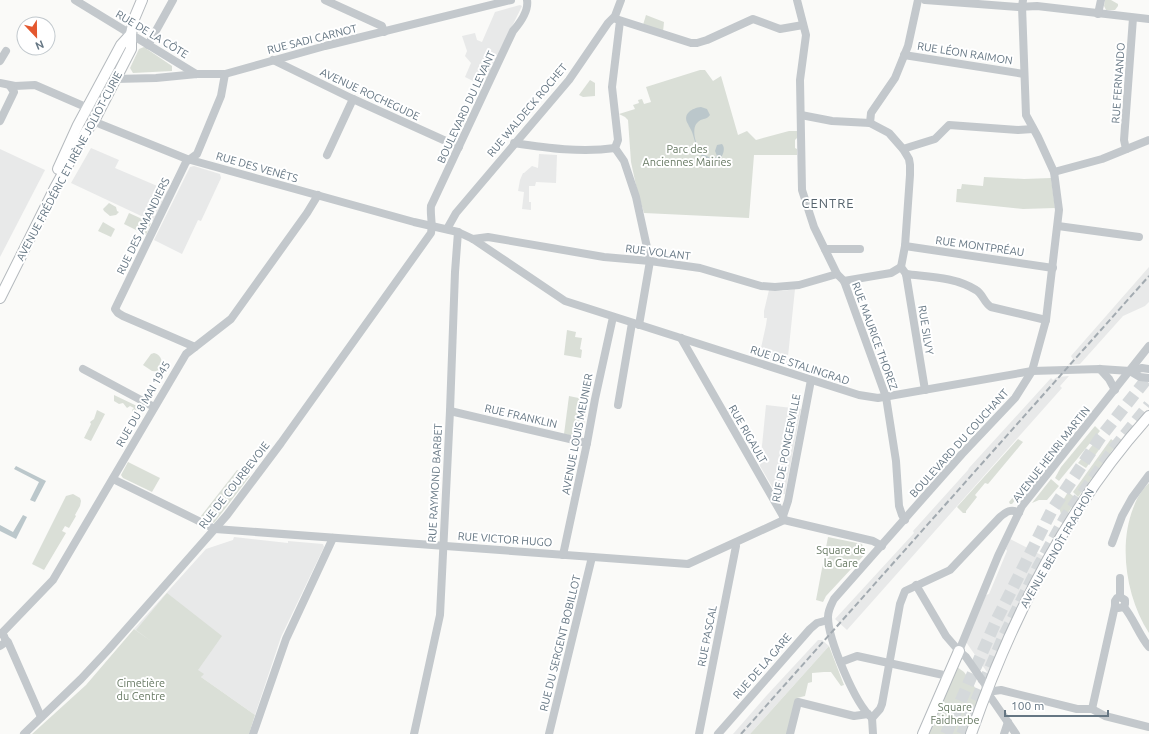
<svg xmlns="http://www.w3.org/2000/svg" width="1149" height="734" font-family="Ubuntu,sans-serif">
  <rect width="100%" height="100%" fill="#fafaf8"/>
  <!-- built -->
  <g fill="#e8e9e9">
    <polygon points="520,5 522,6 483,86 465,77 471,63 465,56 467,51 462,36 475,33 477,40 482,42 495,12"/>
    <polygon points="91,148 119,160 115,168 169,191 154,222 71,183"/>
    <polygon points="0,149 45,170 0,257"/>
    <polygon points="539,154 557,155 556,183 536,182 535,186 529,186 529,202 531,202 531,210 522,209 524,192 518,191 520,180 523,173 524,173 532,166 538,168"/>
    <polygon points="194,166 220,174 221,178 201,221 198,220 182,254 154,240 190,167"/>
    <polygon points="1149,267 1149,302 1145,306 1123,316 1080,364 1068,365 1073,359 1071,356"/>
    <polygon points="795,289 787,366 759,357 766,325 767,318 764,318 764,311 769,290 783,291"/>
    <polygon points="1069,376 1060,386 1062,388 847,630 835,619 914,533 913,531 968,470 969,468 1051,378 1053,380 1057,377"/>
    <polygon points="766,405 801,409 785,494 777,495 760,466"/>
    <polygon points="234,537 288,543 288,541 323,544 324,547 281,637 255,715 201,677 203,674 196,673 134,629 206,549 233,540"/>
    <polygon points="1010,539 1045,557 1008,628 1009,631 989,675 966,642 986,595 989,594 1007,551 1006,549"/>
    <polygon points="818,640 822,640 829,646 750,734 733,734 768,694"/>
  </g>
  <!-- green -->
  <g fill="#dadfd7">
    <polygon points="1105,0 1111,0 1118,4 1118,6 1115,10 1106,10 1104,6"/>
    <polygon points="646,15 664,22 663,32 643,25"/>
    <polygon points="144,47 172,66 172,71 133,73 130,68 139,49"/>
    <polygon points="700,70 705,70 713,81 721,76 738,135 747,131 756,140 789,131 797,131 797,138 795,140 795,148 797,149 797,155 754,155 749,218 644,213 637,190 631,162 628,120 625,117 619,114 635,109 633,105 639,103 638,100 642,99 644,104 651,102 646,87"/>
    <polygon points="590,80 595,83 595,96 583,97 579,95"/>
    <polygon points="984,177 1024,179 1051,178 1055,208 1023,209 956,202 957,189 961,189 962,184 983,186"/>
    <polygon points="109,203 116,207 117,211 119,212 116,215 110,216 104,211 103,209"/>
    <polygon points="129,213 151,223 146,235 124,224"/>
    <polygon points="103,222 115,229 111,237 98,231"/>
    <polygon points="567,330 576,332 575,337 582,338 580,349 582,350 581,358 564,355"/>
    <path d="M154,353C163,355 162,364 163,372L152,371L143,365L151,354Z"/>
    <polygon points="114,395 137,406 137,411 136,412 132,412 132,410 134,408 130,406 127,408 123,403 119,404 114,401"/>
    <polygon points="569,396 588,400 582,438 564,434"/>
    <polygon points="97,410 105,414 91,441 84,438 91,424 90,422 94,419"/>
    <polygon points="1095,426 1100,431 1059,481 1055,478 1061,467"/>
    <polygon points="1018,439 1023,442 988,484 985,483 975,495 977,497 966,511 966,513 963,513 957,507"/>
    <polygon points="1111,439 1117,444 1078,497 1073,492"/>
    <polygon points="1095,442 1101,447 1086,468 1078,463"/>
    <polygon points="128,462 160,478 152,492 123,478 121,475"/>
    <polygon points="237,470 250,476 214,523 201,516"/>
    <polygon points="1030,477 1031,480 1012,504 1010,504 1009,502"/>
    <polygon points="1051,479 1059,486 1047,500 1039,500 1032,503"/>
    <path d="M1149,483V633C1126,598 1118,544 1134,506C1137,497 1143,489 1149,483Z"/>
    <polygon points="1068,492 1077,499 1062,522 1061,514 1059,507"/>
    <polygon points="73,494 80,498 81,501 80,506 75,515 76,516 69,528 65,526 62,531 66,533 44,570 32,564 66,496"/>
    <polygon points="828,537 862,544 865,554 826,596 823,602 816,600"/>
    <polygon points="167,593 222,636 198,670 204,674 201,677 255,715 249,734 32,734 86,685 134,629 151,641 136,630"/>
    <polygon points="829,646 844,685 841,686 831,672 824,672 812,673 812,682 808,683 805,696 797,698 787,734 750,734"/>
    <polygon points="957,667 964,672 981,696 967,734 926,734"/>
  </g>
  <!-- water -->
  <g fill="#bbc7cb">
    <path d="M701,107L707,109L710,115C707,120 701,118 697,123C691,129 696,147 702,153C706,156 709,157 714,159L717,156L715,151L717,145L722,144C726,148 723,156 719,160C698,165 697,146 692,132C691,129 689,127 688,124C682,114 692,108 701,107Z"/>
    <polygon points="16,466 46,481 35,502 30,500 39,482 14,469"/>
    <polygon points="23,515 27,517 16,539 0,531 0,525 13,532"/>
  </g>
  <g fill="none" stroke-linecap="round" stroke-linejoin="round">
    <!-- highway-tunnel -->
    <g stroke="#d5d9db" stroke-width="12" stroke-dasharray="12 6" stroke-linecap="butt">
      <polyline points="946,734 997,619 1052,510 1100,438 1149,376"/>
      <polyline points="962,734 1003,638 1037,569 1065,518 1116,446 1149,405"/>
    </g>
    <defs>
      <g id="major">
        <polyline points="58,169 78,125 121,45 131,34"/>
        <polyline points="0,298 55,188 87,130 94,121 131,49 131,34 134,19 142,0"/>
        <polyline points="923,734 959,651"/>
        <path d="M971,734C1011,619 1067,507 1149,416"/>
      </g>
    </defs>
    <!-- major casing -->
    <use href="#major" stroke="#b5babe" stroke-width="12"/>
    <!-- minor -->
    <g stroke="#c3c8cc" stroke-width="8">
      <polyline points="75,0 196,74"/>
      <polyline points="325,0 382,26 384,32"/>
      <polyline points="797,0 806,35 800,80 802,190 814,227 837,274 844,281 886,397 896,461 899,506 902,515 905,520"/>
      <polyline points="925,0 1018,7 1037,6 1149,19"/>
      <polyline points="1098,14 1101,0"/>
      <polyline points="616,19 691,43 697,43 707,40 753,19 780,29 803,25"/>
      <polyline points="620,21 612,87 618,140 615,148 624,161 636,197 650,261 639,325"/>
      <polyline points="148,45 173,0"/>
      <polyline points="904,55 1024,74"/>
      <polyline points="273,60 353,99 459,147"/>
      <polyline points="0,61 6,51"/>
      <polyline points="115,79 156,78 197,74 225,74 325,46 511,0"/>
      <polyline points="0,83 15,86 35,85 88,108 100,108"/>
      <polyline points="88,108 94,121 100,124 187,159 414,222 458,232 473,239 565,301 859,395 878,398 1032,371 1100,369 1130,371 1142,368 1149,369"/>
      <polyline points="801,115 832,121 870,123 889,133 903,149 909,159 910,165 910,175 905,246 901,267 906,274 925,390"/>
      <polyline points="0,121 14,92 10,86"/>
      <polyline points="870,123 871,113 895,78 908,46 918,0"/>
      <path d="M514,143C547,148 582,153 615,148"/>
      <polyline points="903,149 935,139 949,125 1018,130 1033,129"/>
      <polyline points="1126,149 1124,140 1133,18"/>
      <polyline points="327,155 353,99"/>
      <polyline points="1054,172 1102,159 1149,140"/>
      <polyline points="1058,226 1139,237"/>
      <polyline points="447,229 456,213 569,80 608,23 615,16 621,0"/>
      <polyline points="473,239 488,237 604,257 650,261 700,268 761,286 775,287 799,285 837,274"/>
      <polyline points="905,246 1053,268"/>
      <polyline points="825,249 860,249"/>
      <path d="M906,274C930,277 955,277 976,290C983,294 984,303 991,307L1046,320"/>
      <polyline points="844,281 891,273 901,267"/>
      <polyline points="681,338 783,516"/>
      <polyline points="195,347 123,316 118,313 115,309 186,162 197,154 221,96 225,74"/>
      <polyline points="83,369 154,407"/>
      <polyline points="1100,369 1109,379 1115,390"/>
      <polyline points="1130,371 1140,377 1149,378"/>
      <polyline points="618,405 632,323"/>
      <polyline points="450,411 587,443"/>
      <polyline points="113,479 215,529 688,564 784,520 873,541 882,546"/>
      <polyline points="784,520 783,516 788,501 811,380"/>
      <polyline points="1112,543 1122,516 1132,498 1149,475"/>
      <polyline points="563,555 587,443 595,399 613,317"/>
      <polyline points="1120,578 1120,597"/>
      <polyline points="916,585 946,636 959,651 966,657 982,680 985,684 987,692 1016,734"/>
      <path d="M1124,607C1134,619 1139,635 1149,647"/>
      <polyline points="1,634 53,580 186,354 231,319 307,213 318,195"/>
      <polyline points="6,640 8,642 41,717"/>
      <polyline points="0,646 6,642 4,636"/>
      <polyline points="959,651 998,556 1022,506 1149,346"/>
      <polyline points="841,662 857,656 948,676"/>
      <polyline points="987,692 1001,690 1077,709 1092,709 1105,716 1149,727"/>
      <polyline points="1092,709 1115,606 1115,601 1117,598 1120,597 1125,600 1125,604 1124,607 1118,608 1115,606"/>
      <path d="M872,718C855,704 828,639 828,617C828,610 831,605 834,599L962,454L1015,398L1032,371L1046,320L1059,210L1054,172L1038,137L1026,115L1022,6L1023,0"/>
      <path d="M872,718L880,709L882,704L900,604L905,591L950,570L1000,517C1006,512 1011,508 1019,513"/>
      <polyline points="872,718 873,734"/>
      <path d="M24,734L81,679L108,650L227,515L281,443L431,233C433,224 430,215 431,206L513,31C520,23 529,11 527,0"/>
      <polyline points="253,734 286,639 333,538"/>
      <polyline points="414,734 440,615 450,411 455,272 458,232"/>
      <polyline points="549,734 592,557"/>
      <polyline points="699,734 736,546 735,543"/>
      <polyline points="718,734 810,629 817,623 828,620"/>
      <polyline points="790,734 798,702 854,716 868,714"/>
      <polyline points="1004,734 1008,722"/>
    </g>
    <!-- major -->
    <use href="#major" stroke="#fff" stroke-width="10"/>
    <!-- rail -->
    <polyline stroke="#a2aab0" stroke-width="2" stroke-dasharray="6 3" stroke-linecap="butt" points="741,734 1149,276"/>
  </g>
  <g text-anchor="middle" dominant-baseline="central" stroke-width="4" stroke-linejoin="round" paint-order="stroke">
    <!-- street labels -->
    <g font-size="11" fill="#657683" stroke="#fff">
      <text transform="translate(152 34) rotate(31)">RUE DE LA CÔTE</text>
      <text transform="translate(312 39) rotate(-14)">RUE SADI CARNOT</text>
      <text transform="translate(965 53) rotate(9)">RUE LÉON RAIMON</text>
      <text transform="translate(1118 83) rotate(-86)">RUE FERNANDO</text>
      <text transform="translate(370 94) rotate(25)">AVENUE ROCHEGUDE</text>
      <text transform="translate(466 107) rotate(-65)">BOULEVARD DU LEVANT</text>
      <text transform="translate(527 110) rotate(-50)">RUE WALDECK ROCHET</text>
      <text transform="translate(69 166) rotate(-62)">AVENUE FRÉDÉRIC ET IRÈNE JOLIOT-CURIE</text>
      <text transform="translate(257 167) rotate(16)">RUE DES VENÊTS</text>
      <text transform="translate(143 226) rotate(-64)">RUE DES AMANDIERS</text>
      <text transform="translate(980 246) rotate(8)">RUE MONTPRÉAU</text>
      <text transform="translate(658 252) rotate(7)">RUE VOLANT</text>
      <text transform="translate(926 330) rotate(81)">RUE SILVY</text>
      <text transform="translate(875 336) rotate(70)">RUE MAURICE THOREZ</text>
      <text transform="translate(800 365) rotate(18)">RUE DE STALINGRAD</text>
      <text transform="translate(143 404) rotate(-60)">RUE DU 8 MAI 1945</text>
      <text transform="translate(521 416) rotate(13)">RUE FRANKLIN</text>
      <text transform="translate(577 434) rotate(-79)">AVENUE LOUIS MEUNIER</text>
      <text transform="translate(748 434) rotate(60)">RUE RIGAULT</text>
      <text transform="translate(959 443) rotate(-48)">BOULEVARD DU COUCHANT</text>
      <text transform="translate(786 448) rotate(-79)">RUE DE PONGERVILLE</text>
      <text transform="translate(1051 454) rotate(-52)">AVENUE HENRI MARTIN</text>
      <text transform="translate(435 483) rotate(-87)">RUE RAYMOND BARBET</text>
      <text transform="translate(234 485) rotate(-52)">RUE DE COURBEVOIE</text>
      <text transform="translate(505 539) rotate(4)">RUE VICTOR HUGO</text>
      <text transform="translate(1057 548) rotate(-60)">AVENUE BENOÎT FRACHON</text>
      <text transform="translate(707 636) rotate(-79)">RUE PASCAL</text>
      <text transform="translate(560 643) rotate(-76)">RUE DU SERGENT BOBILLOT</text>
      <text transform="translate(762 666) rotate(-49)">RUE DE LA GARE</text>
    </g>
    <!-- park labels -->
    <g font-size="11" fill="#687a64" stroke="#fff">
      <text x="687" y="149">Parc des<tspan x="687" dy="13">Anciennes Mairies</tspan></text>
      <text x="841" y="550">Square de<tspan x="841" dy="13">la Gare</tspan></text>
      <text x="141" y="683">Cimetière<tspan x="141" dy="13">du Centre</tspan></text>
      <text x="955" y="707">Square<tspan x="955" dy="13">Faidherbe</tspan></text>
    </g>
    <!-- quarter labels -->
    <g font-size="13" letter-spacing="1" fill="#57646e" stroke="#fff">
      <text x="828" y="203">CENTRE</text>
    </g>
  </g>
  <!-- north arrow -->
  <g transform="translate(36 36) rotate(158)"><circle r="19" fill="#ffffff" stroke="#c1c8cd"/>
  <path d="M0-3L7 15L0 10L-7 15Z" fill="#e4572e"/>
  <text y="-6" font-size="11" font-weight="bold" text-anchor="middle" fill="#657683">N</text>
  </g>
  <!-- scale -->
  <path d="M1005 710v6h103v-6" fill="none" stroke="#657683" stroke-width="2"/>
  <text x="1011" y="710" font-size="12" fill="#657683" stroke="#ffffff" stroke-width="3" paint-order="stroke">100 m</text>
</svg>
